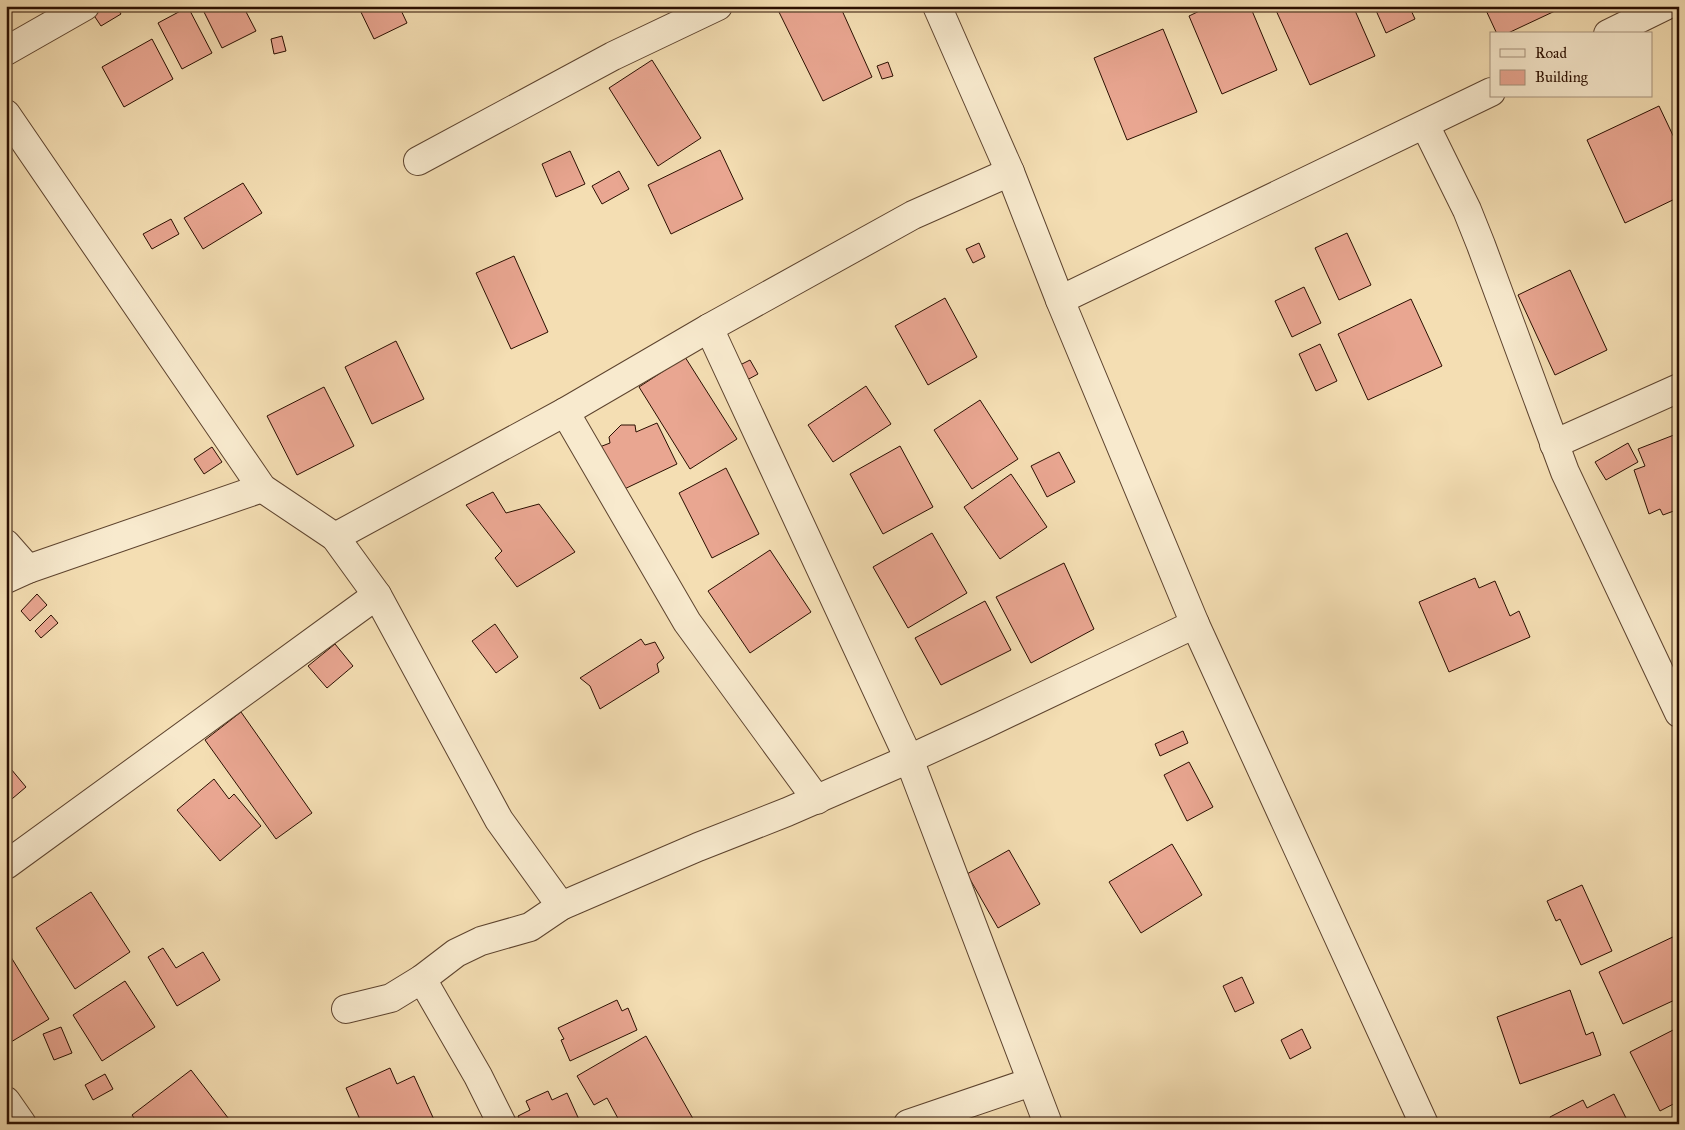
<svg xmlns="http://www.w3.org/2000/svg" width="1685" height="1130" font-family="'IM FELL Great Primer',serif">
  <rect width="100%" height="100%" fill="#f4deb3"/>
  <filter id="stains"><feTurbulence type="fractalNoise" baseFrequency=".004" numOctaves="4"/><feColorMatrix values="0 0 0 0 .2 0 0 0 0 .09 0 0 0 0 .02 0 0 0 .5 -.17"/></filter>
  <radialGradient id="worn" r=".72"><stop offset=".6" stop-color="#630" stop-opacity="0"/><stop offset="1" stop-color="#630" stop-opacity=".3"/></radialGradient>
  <!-- building -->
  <g fill="#e9a691" stroke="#2b0f01">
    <polygon points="99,6 116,6 121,14 101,26 91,11"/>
    <polygon points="201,6 243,6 256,31 222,48"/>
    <polygon points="358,6 399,6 407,23 374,39"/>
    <polygon points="776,6 840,6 872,77 823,101"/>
    <polygon points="1210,6 1250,6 1277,70 1222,94 1189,16"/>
    <polygon points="1274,6 1353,6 1375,56 1310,85"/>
    <polygon points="1374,6 1413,6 1410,8 1415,19 1386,33"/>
    <polygon points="1484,6 1553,6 1555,11 1506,34 1497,34"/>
    <polygon points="188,7 212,53 182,69 158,23"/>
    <polygon points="1163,29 1197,112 1127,140 1094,58"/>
    <polygon points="282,36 286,51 274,54 271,39"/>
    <polygon points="152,39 173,79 124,107 102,67"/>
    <polygon points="652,60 701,138 658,166 609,88"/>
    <polygon points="888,62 893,76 882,79 877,66"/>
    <polygon points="1659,106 1679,148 1679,197 1625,223 1587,140"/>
    <polygon points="720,150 743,199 671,234 648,185"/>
    <polygon points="570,151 585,184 556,197 542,164"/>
    <polygon points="619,171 629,189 602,204 592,186"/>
    <polygon points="243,183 262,213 203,249 184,218"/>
    <polygon points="171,219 179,234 152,249 143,234"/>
    <polygon points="1347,233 1371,285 1339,300 1315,248"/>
    <polygon points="979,243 985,257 973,263 966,249"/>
    <polygon points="514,256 548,332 511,349 476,273"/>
    <polygon points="1570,270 1607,350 1555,375 1518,295"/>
    <polygon points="1304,287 1321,323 1292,337 1275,301"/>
    <polygon points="945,298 977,357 928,385 895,326"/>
    <polygon points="1411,299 1442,366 1368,400 1338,334"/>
    <polygon points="396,341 424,399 372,424 345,367"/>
    <polygon points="1320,344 1337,381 1316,391 1299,354"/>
    <polygon points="685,357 737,439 690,469 639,387"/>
    <polygon points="750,360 758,374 747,380 740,365"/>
    <polygon points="866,386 891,424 833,462 808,425"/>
    <polygon points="324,387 354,446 297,475 267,416"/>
    <polygon points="980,400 1018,459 972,489 934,430"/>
    <polygon points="657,423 677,464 616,493 597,448 610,443 609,437 621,425 635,425 636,432"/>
    <polygon points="1679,433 1679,509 1663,515 1660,509 1649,514 1634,470 1645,466 1638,449"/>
    <polygon points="1628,443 1638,462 1606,480 1595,462"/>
    <polygon points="900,446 933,507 883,534 850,474"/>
    <polygon points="212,447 222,462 204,474 194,459"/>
    <polygon points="1059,452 1075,482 1047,497 1031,466"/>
    <polygon points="726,468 759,534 712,558 679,493"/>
    <polygon points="1011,474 1047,527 1000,559 964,507"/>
    <polygon points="493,492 506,513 539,504 575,552 517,587 495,558 502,551 466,505"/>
    <polygon points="932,533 967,593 908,628 873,567"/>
    <polygon points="770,550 811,612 750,653 708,591"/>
    <polygon points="1064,563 1094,629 1031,663 996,597"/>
    <polygon points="1475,578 1479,588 1495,581 1510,616 1519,611 1530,637 1449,672 1419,602"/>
    <polygon points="37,594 47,605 30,621 21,611"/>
    <polygon points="985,601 1011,650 941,685 915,638"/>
    <polygon points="51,615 58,623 41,638 35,631"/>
    <polygon points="495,624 518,657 496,673 472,641"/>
    <polygon points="641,639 645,645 655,642 664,658 657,664 659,672 600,709 590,686 580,678"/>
    <polygon points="335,644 353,666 327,688 308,666"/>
    <polygon points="241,712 312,813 276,839 205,740"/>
    <polygon points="1183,731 1188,743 1160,756 1155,744"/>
    <polygon points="1189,762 1213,807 1187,821 1164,775"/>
    <polygon points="6,763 26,787 6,804"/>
    <polygon points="214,779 229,799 234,794 261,826 220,861 177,810"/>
    <polygon points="1172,844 1202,895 1141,933 1109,882"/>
    <polygon points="1009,850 1040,904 998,928 967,874"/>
    <polygon points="1582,885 1612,951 1581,965 1560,919 1556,921 1547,901"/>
    <polygon points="91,892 130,952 75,989 36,928"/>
    <polygon points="1677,935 1679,939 1679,998 1623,1024 1599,972"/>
    <polygon points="163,948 176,968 203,952 220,980 177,1006 148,957"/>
    <polygon points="6,949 49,1019 6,1045"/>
    <polygon points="1242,977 1254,1003 1235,1012 1223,986"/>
    <polygon points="125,981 155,1027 102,1061 73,1015"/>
    <polygon points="1570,990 1586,1035 1593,1032 1601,1055 1520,1084 1497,1017"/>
    <polygon points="617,1000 622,1011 628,1008 637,1030 570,1061 561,1040 564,1039 558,1028"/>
    <polygon points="61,1027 72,1053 54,1060 43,1034"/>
    <polygon points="1679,1027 1679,1101 1660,1111 1630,1052"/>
    <polygon points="1302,1029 1311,1048 1290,1059 1281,1040"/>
    <polygon points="646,1036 696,1124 621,1124 607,1098 594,1105 577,1076"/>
    <polygon points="390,1068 397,1084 414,1076 436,1124 362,1124 346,1088"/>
    <polygon points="191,1070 232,1123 138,1124 132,1115"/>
    <polygon points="105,1074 113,1089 93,1100 85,1085"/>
    <polygon points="548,1091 552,1100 567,1093 581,1124 522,1124 518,1116 530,1110 526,1101"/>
    <polygon points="1614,1094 1629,1124 1553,1124 1550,1117 1583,1100 1587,1108"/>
  </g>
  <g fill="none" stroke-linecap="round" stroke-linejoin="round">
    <defs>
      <g id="street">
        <polyline points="937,6 1010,172 1060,300"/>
        <polyline points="1608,34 1665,6"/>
        <polyline points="6,51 85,6"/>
        <polyline points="6,114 262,488 335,537 377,595 499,820 561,906"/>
        <polyline points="1425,125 1467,210 1481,245 1565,472 1679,713"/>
        <polyline points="418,161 613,56 718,6"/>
        <polyline points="709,328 909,759 1048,1124"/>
        <polyline points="565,412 687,622 817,800"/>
        <polyline points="1554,444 1679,388"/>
        <polyline points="335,537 565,412 709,328 913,215 1010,172"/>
        <polyline points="6,544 28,569"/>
        <polyline points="6,579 28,569 262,488"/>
        <polyline points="6,865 377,595"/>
        <polyline points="422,979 478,1076 502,1124"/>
        <polyline points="346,1009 391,998 422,979 456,953 481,941 530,927 561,906 698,847 787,812 909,759 983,725 1195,624"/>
        <polyline points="6,1101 22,1124"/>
        <polyline points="908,1124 1031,1082"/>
        <polyline points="1424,1124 1195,624 1060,300 1491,92"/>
      </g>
    </defs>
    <!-- street casing -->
    <use href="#street" stroke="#5d432e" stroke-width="30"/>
    <!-- street -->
    <use href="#street" stroke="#f8eace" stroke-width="28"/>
  </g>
  <!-- margin -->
  <rect width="1685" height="1130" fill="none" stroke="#f4deb3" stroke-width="25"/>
  <rect x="8" y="8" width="1670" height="1115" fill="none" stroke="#2b0f01" stroke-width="2.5"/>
  <rect x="12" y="12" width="1660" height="1105" fill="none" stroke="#2b0f01"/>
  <!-- legend -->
  <rect x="1490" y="32" width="162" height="65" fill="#f8eace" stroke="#a6927c"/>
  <rect x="1500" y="49" width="25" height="8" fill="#f8eace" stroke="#a6927c"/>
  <text x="1535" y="58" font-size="15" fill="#2b0f01">Road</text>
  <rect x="1500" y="70" width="25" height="15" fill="#e9a691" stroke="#a6927c"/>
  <text x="1535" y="82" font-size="15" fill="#2b0f01">Building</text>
  <rect width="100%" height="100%" filter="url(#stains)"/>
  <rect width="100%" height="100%" fill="url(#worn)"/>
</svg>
